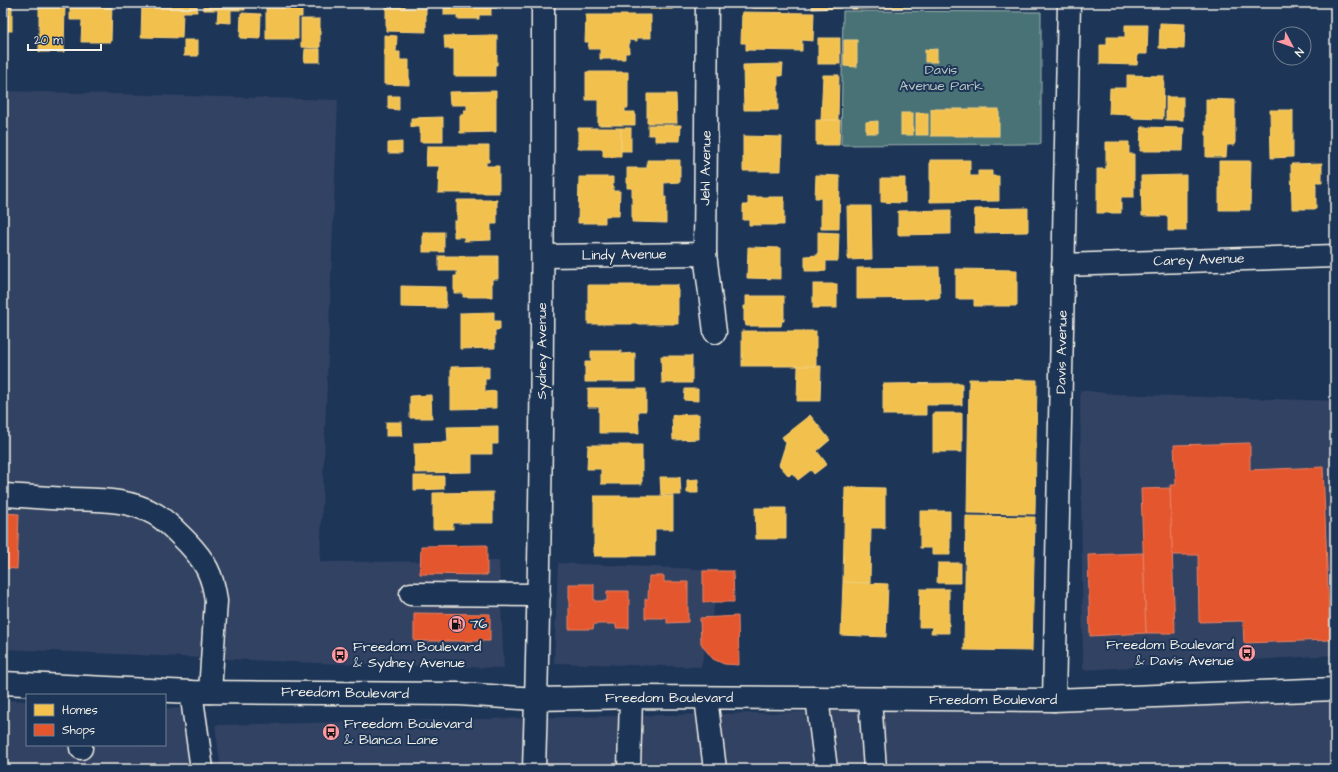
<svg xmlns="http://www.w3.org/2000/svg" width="1338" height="772" font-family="'Architects Daughter',sans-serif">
  <rect width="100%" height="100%" fill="#1d3557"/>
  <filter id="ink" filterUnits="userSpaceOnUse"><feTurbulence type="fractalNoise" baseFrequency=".025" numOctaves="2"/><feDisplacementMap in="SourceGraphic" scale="8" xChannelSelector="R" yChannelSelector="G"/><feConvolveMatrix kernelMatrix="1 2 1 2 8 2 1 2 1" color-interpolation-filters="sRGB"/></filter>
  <g filter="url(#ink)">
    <!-- built -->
    <g fill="#324263">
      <polygon points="3,91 338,100 320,562 499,561 504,668 315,663 3,649"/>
      <polygon points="1080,390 1115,394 1335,401 1335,655 1083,670"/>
      <polygon points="558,563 722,570 701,667 554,663"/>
      <polygon points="3,700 27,701 27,745 165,745 165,708 207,710 216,769 3,769"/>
      <polygon points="1335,700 1335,769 221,769 215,725"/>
    </g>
    <!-- green -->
    <polygon fill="#497276" stroke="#9eb2af" points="843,11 1041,12 1041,144 841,145"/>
    <!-- homes -->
    <g fill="#f2c14e" stroke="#f3cf7c">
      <rect x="3" y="3" width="9" height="28"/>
      <polygon points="70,3 112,3 111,42 81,42 82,20 70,20"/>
      <polygon points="142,3 197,3 197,12 183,12 182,38 141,37"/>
      <polygon points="203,3 245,3 245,10 231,10 231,23 217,22 218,10 203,10"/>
      <polygon points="266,3 302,3 302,17 298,17 298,39 266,39"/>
      <polygon points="386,3 405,3 405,8 426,8 426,32 386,31"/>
      <polygon points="444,3 497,3 497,8 491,8 491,15 479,15 479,19 457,19 457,15 444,15"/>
      <polygon points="585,3 643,3 642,7 585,6"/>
      <rect x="650" y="3" width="23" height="6"/>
      <rect x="752" y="3" width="24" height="5"/>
      <polygon points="812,3 841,3 841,8 812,9"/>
      <polygon points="852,3 956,3 956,6 852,9"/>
      <polygon points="39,5 65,5 64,52 39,52"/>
      <polygon points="742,12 814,13 813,41 802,40 802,51 746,50 746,43 741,43"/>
      <polygon points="241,13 261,14 260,39 240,38"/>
      <polygon points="586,15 651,15 651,38 637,38 637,41 629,40 629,53 625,53 625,59 600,59 600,49 588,49 589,42 585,42"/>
      <polygon points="301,19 320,19 320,48 301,47"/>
      <polygon points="1160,23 1185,24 1184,49 1159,48"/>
      <polygon points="1125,25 1148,25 1147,54 1138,54 1137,65 1100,64 1100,45 1107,45 1107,37 1125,37"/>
      <polygon points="384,35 397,36 396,52 400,52 400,60 409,60 409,85 384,84"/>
      <polygon points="497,35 497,65 495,65 495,76 454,76 454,49 445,49 444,36"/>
      <rect x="818" y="38" width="22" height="26"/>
      <rect x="184" y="40" width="14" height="16"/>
      <polygon points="844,40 857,40 857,67 844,66"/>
      <polygon points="305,49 320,49 320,62 304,62"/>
      <polygon points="937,49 937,62 925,62 925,50"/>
      <polygon points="783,64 782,76 778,76 778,110 744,110 743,65"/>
      <polygon points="586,72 628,72 628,108 625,108 625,112 635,112 635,125 598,125 598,100 586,100"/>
      <polygon points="823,75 839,75 838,120 821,120"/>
      <polygon points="1127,75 1164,76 1163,119 1132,118 1132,115 1109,114 1110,88 1127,88"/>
      <polygon points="496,91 496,132 460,133 460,115 463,115 464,110 467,110 467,105 450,105 449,92"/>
      <polygon points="647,94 676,94 677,123 647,123"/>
      <polygon points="388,96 399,96 399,110 388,109"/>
      <rect x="1166" y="97" width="17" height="23"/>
      <polygon points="1206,99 1235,100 1235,145 1227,145 1226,157 1206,157"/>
      <rect x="931" y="109" width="68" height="27"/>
      <polygon points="1270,110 1293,110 1293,157 1271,158"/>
      <rect x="901" y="113" width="12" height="22"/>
      <rect x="916" y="113" width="12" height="22"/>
      <polygon points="443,117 443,142 420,142 420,127 411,127 411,118"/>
      <polygon points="816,120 840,120 839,145 816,145"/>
      <polygon points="878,121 878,133 866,133 866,122"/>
      <polygon points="648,125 681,125 680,141 655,141 655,135 648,135"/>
      <polygon points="1141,127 1184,128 1183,151 1140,151"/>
      <polygon points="578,128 621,128 621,157 603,157 603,149 578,149"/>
      <rect x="621" y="128" width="10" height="23"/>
      <polygon points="743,136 782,137 781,171 743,171"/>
      <polygon points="402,142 402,153 388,153 388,143"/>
      <polygon points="1106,142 1129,142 1129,154 1134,154 1134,197 1121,197 1121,213 1097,213 1097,169 1106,169"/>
      <polygon points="427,146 489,146 489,162 486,162 486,166 499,166 499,193 438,193 439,166 426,166"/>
      <polygon points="647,160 680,160 680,182 664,183 664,197 666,197 666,223 632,222 632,188 627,188 627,168 647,168"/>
      <polygon points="930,160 970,160 970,176 978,176 978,171 992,171 992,176 999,176 999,201 930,202"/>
      <polygon points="1219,161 1251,161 1250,210 1219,210"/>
      <polygon points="1322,163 1322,182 1316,182 1316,209 1292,209 1291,164"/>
      <polygon points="816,175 840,176 839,229 821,229 821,198 815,198"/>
      <polygon points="1186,175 1186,231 1168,231 1168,216 1142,216 1141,176"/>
      <polygon points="579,177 613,177 613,191 620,191 619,216 605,216 605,223 578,223"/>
      <polygon points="881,178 905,178 905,203 881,202"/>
      <polygon points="748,197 784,197 784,225 749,225 749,220 743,220 743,205 748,205"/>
      <polygon points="457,200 497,200 497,224 491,224 491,240 464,241 464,237 454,237 454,221 457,221"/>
      <polygon points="847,206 871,206 872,259 848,260"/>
      <polygon points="1028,208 1028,232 975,233 974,209"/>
      <polygon points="951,210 951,234 898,235 898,211"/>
      <rect x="423" y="232" width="21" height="20"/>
      <polygon points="818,232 839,233 838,261 826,261 826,271 805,271 805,256 818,255"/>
      <polygon points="748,247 781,248 781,279 747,278"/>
      <polygon points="439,256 498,256 498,279 492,279 492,297 463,297 463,293 454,293 454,276 457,276 457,271 439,271"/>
      <polygon points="939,267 940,298 857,299 857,268"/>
      <polygon points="956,269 1017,270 1017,306 974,306 974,299 956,299"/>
      <rect x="813" y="284" width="24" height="24"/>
      <rect x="588" y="285" width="90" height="39"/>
      <polygon points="401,286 446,287 446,308 401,307"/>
      <polygon points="746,296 784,296 784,321 782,321 781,326 746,326 745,321 744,321 744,306 746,306"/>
      <polygon points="494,312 494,321 500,321 500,330 495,330 495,348 460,349 460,313"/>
      <rect x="742" y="331" width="74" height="35"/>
      <polygon points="591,351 621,351 621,354 635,353 635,382 585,382 585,362 591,362"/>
      <polygon points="661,356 692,356 692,383 662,383"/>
      <polygon points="489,366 489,379 485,379 485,392 496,391 496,408 451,409 451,367"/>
      <polygon points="798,366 821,366 820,401 797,401"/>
      <polygon points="969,379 1037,380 1035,514 967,513"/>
      <polygon points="962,383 962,405 926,405 926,415 883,415 883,384"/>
      <polygon points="588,389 646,389 646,411 638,411 639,433 599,433 599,407 588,407"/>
      <polygon points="685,389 698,389 698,401 684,400"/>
      <polygon points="431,395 432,418 410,418 410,396"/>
      <rect x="933" y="413" width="29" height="39"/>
      <polygon points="699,414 699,439 673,440 672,415"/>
      <polygon points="810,415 830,440 817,451 827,464 814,474 811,470 798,480 792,473 789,476 779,465 786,443 782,437"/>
      <rect x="386" y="422" width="16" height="14"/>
      <polygon points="498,426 498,444 492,444 492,454 472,454 472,472 415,473 414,443 448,442 447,427"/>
      <polygon points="588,445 642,445 642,484 601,484 601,469 587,469"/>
      <polygon points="414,476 444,476 444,489 414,490"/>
      <polygon points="660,477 680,477 681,495 661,495"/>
      <polygon points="698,479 698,493 687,493 687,480"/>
      <polygon points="845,487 885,488 885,528 871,528 870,583 843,582"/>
      <polygon points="493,492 493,523 453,523 453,529 433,529 433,493"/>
      <polygon points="594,496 673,496 673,529 655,529 655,556 594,556"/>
      <polygon points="755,508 786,508 786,539 756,539"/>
      <polygon points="920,511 950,511 950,555 932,555 932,548 920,548"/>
      <polygon points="966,516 1035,517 1032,651 964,650"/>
      <polygon points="938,563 961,563 961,583 937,583"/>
      <polygon points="843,582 888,584 886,637 841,635"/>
      <polygon points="920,589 949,589 949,633 931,633 932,627 919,627"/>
    </g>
    <!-- shops -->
    <g fill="#e4572e" stroke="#e98566">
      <polygon points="1250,443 1250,470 1323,467 1330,640 1244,643 1243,621 1199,622 1198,555 1172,555 1170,485 1176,485 1174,445"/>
      <polygon points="1170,488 1175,633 1146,633 1141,489"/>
      <polygon points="3,513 19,514 17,569 3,568"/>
      <polygon points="487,545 487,575 420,574 421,546"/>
      <polygon points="1143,553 1146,633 1090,636 1088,555"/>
      <polygon points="703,571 733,571 734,602 703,602"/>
      <polygon points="649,576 664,576 664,582 688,582 688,622 667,623 667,618 645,618 645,599 648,599"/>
      <polygon points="569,584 594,584 594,601 607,601 607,591 629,591 629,628 616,628 616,624 594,624 593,629 569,629"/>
      <polygon points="414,613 490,614 490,641 414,641"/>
      <polygon points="738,616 739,665 724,664 713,659 704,648 701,643 700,618"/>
    </g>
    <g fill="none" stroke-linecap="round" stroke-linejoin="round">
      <defs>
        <g id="minor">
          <polyline points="707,3 705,254 715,332"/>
          <polyline points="543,256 705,254"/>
          <polyline points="1063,265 1335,256"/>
          <path d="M3,495C25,496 47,498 70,499C99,500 129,499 155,514C167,521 177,532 187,542C205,561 213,575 216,601L210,692"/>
          <polyline points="411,594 539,595"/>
          <polyline points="191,692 202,769"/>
          <polyline points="706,698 715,769"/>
          <polyline points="817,698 826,769"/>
          <polyline points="870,699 875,769"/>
          <polyline points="1054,700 1069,3"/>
          <polyline points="81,745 81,748"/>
          <path d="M534,769C542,514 543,258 543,3"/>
          <polyline points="629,769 631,698"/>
        </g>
        <polyline id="major" points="3,683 191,692 459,694 536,699 640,697 817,698 1054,700 1335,689"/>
      </defs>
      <!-- minor casing -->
      <use href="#minor" stroke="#f4f1e8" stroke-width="25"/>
      <!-- major casing -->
      <use href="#major" stroke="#f4f1e8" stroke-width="25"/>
      <!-- minor -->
      <use href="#minor" stroke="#1d3557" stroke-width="22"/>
      <!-- major -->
      <use href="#major" stroke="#1d3557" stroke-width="22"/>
    </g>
  </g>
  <!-- icons -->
  <defs>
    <symbol id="fuel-disc" viewBox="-11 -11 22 22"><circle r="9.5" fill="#ff9aa2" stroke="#1d3557"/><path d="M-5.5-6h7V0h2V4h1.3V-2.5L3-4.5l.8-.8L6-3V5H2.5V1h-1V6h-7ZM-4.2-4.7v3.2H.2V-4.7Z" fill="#111"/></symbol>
    <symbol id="bus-disc" viewBox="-11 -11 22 22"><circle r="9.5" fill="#ff9aa2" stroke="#1d3557"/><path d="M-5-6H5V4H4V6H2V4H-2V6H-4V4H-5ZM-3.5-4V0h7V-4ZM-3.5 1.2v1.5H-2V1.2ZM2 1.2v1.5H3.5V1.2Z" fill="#111"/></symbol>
  </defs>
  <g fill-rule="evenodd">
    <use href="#fuel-disc" x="447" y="614" width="20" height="20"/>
    <use href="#bus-disc" x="1237" y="643" width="20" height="20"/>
    <use href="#bus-disc" x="330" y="645" width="20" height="20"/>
    <use href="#bus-disc" x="321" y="722" width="20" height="20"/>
  </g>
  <g text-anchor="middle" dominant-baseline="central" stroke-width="4" stroke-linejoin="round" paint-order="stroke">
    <!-- park labels -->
    <g font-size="14" fill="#b8c5c0" stroke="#1d3557">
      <text x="941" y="70">Davis<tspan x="941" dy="16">Avenue Park</tspan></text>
    </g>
    <!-- street labels -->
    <g font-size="14" fill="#f4f1e8" stroke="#1d3557">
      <text transform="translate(706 168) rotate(-89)">Jehl Avenue</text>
      <text transform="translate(624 255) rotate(-1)">Lindy Avenue</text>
      <text transform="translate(1199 260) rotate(-2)">Carey Avenue</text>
      <text transform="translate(542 351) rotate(-90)">Sydney Avenue</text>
      <text transform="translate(1062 352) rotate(-89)">Davis Avenue</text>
      <text transform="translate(345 693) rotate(1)">Freedom Boulevard</text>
      <text x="669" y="698">Freedom Boulevard</text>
      <text x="993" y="700">Freedom Boulevard</text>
    </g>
    <!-- poi labels -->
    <g font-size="14" fill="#f4f1e8" stroke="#1d3557" text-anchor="start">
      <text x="470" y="624">76</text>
      <text x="1234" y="645" text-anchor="end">Freedom Boulevard<tspan x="1234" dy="16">&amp; Davis Avenue</tspan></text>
      <text x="353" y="647">Freedom Boulevard<tspan x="353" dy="16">&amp; Sydney Avenue</tspan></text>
      <text x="344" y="724">Freedom Boulevard<tspan x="344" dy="16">&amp; Blanca Lane</tspan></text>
    </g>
  </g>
  <!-- margin -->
  <rect width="1338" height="772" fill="none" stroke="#1d3557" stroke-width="16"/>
  <rect x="8" y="8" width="1322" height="756" fill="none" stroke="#f4f1e8" stroke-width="1.5" filter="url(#ink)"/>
  <!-- legend -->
  <rect x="26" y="694" width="140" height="52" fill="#1d3557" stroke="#738091"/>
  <rect x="34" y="704" width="20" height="12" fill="#f2c14e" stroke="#738091"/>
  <text x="62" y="714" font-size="12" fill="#f4f1e8">Homes</text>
  <rect x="34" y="724" width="20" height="12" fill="#e4572e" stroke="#738091"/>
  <text x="62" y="734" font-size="12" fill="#f4f1e8">Shops</text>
  <!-- north arrow -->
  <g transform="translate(1292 46) rotate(131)"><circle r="19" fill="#1d3557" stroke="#738091"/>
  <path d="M0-3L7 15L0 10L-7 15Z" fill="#ff9aa2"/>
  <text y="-6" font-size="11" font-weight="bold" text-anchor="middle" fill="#f4f1e8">N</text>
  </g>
  <!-- scale -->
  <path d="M28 44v6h73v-6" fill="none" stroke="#f4f1e8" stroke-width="2"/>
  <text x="34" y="44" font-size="12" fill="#f4f1e8" stroke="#1d3557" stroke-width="3" paint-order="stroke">20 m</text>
</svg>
